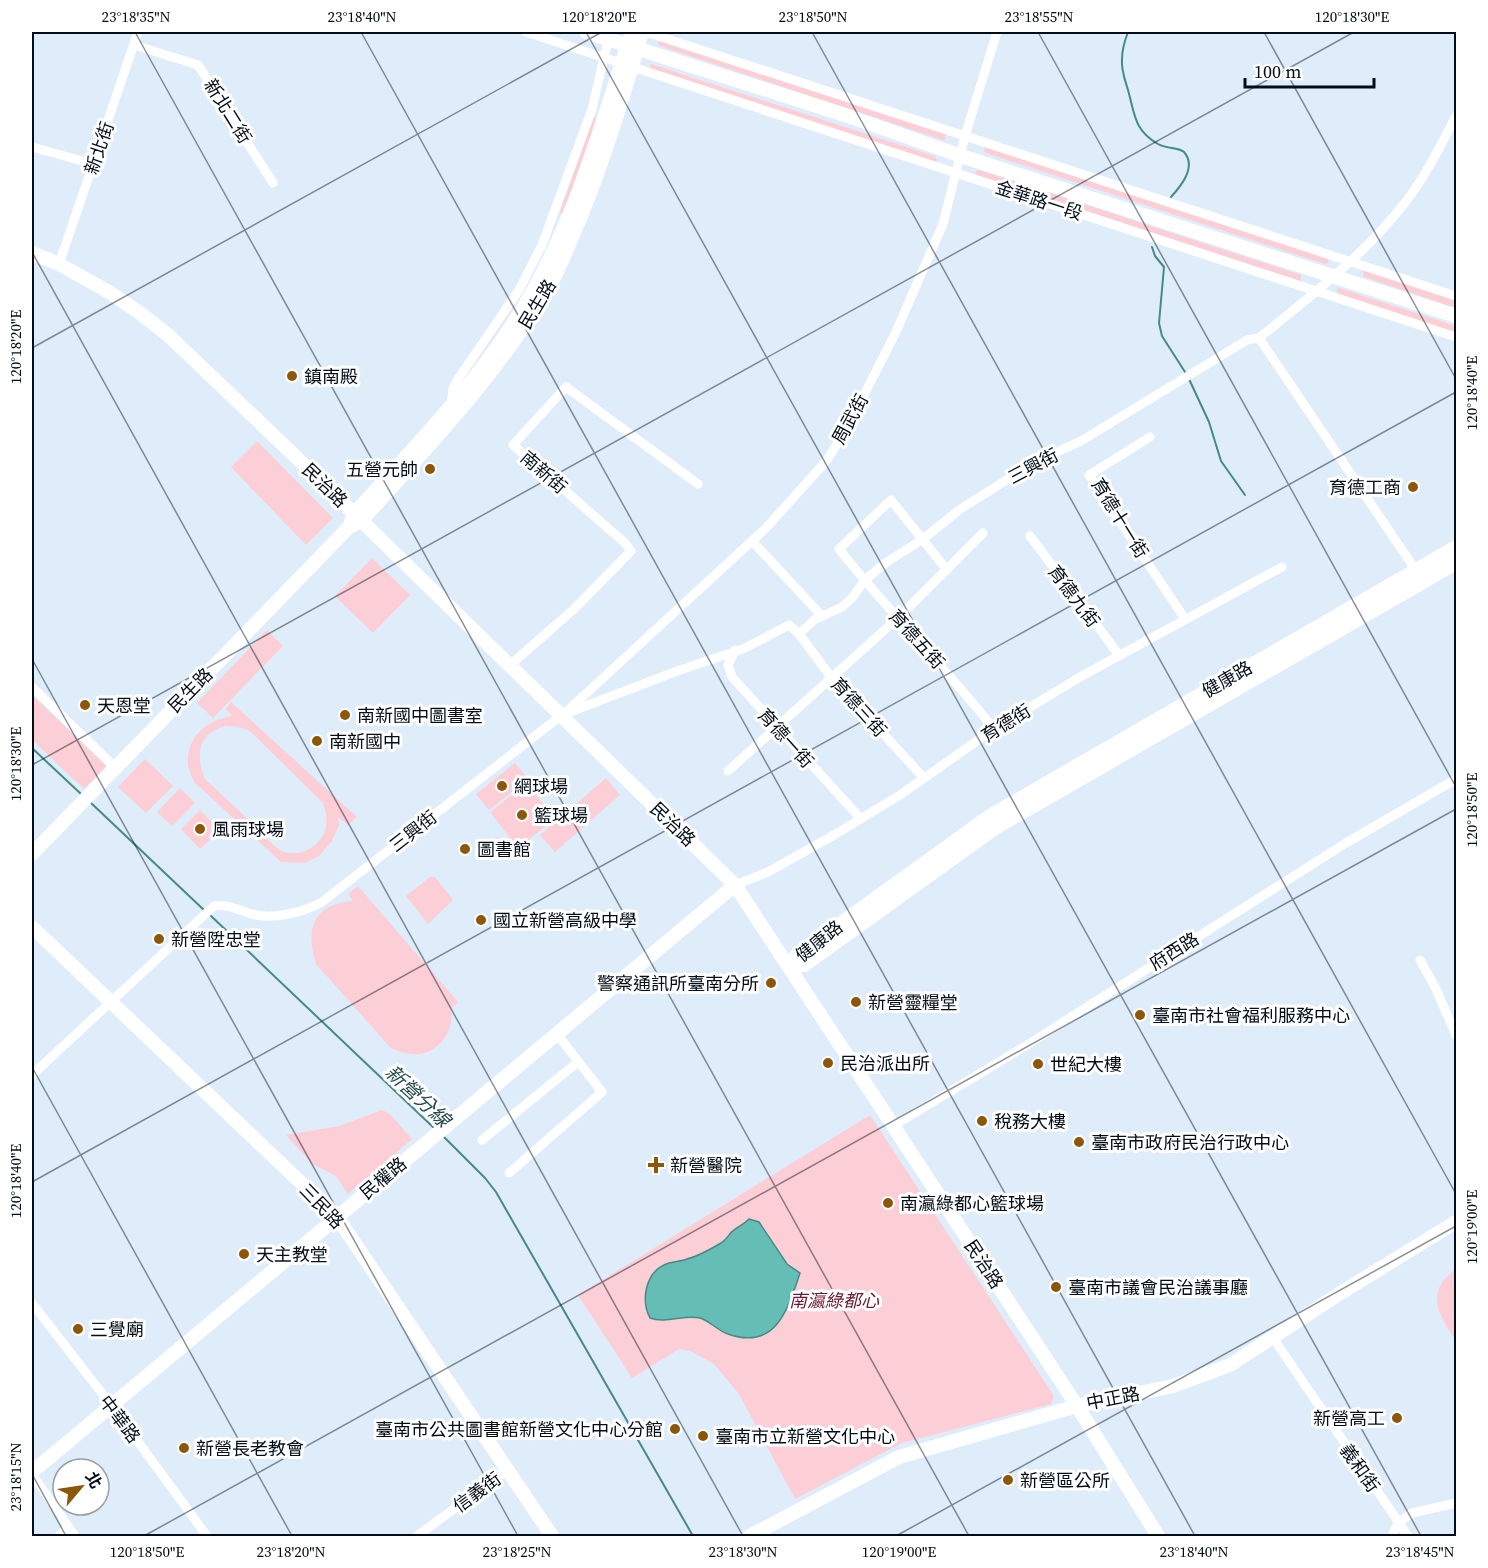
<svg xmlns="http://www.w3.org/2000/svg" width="1488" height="1568" font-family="'Source Serif 4','Noto Sans TC',serif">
  <rect width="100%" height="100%" fill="#dfedfb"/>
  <!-- green -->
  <g fill="#fcced6" fill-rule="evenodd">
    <polygon points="659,39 946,133 945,139 943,140 660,46 658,43"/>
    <polygon points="651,64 934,156 937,159 936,163 649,70"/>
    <polygon points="595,117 597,119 565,212 562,214 560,212 593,119"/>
    <polygon points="985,147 1329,258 1328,263 1325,264 986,153 984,151"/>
    <polygon points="979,170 1301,275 1301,281 975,175 976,171"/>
    <polygon points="1364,270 1456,299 1456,308 1364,277 1363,275"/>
    <polygon points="1339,288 1456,326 1456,335 1337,295 1337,289"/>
    <polygon points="257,441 333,518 306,545 231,467"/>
    <polygon points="372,558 410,595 373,633 335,596"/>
    <polygon points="267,630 283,646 213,718 197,703"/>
    <polygon points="32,695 106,766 84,789 32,740"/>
    <path d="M231,702L357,817L348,825L338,817L339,825L332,841L319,856L305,863L281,862L194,782C192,776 188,769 188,764C186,736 208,720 232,716L226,709ZM225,726L238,727L250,731L323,803C328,816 329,831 318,842C309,852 293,857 280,850C273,846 266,837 260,831C242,813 223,796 205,779C195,755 198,734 225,726Z"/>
    <polygon points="145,759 173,786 146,813 118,787"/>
    <polygon points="515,763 528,779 489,810 476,794"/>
    <polygon points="606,778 620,795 555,852 540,835"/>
    <polygon points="527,783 555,819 518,848 490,812"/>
    <polygon points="180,788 195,803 172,826 157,812"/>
    <polygon points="200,810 220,830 200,849 181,829"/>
    <polygon points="430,877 435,877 453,900 428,924 406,896"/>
    <path d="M358,886L458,1002L451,1009C455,1029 440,1052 419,1054C408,1055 400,1052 391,1048L316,964C305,929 313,904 353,901L348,894Z"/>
    <polygon points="382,1110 390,1114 412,1139 348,1194 336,1176 312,1164 286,1135 339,1126"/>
    <polygon points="870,1115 1054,1396 1051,1404 902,1443 795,1499 739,1394 714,1364 690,1351 679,1349 632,1378 578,1295"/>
    <path d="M1456,1269V1341C1438,1314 1424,1292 1456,1269Z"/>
  </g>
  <!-- water -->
  <path fill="#65beb5" stroke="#478986" stroke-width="1.5" d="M749,1219L759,1222L787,1264L800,1273C788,1309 776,1351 728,1334C718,1331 710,1321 700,1318C684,1314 667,1324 650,1318C641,1301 645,1274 664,1265C671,1261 680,1262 687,1259C699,1256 711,1249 721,1243C727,1240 729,1233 734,1230C739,1226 744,1224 749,1219Z"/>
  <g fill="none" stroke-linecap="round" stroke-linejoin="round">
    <!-- stream -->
    <g stroke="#478986" stroke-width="2">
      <path d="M1128,32C1125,40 1122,50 1122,59C1121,70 1125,80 1128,90C1135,115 1134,130 1158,144C1166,149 1179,147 1184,152C1197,167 1181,186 1171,197"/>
      <polyline points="1152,247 1155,256 1164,267 1159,323 1162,336 1185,372"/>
      <polyline points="1189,379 1209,422 1221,461 1245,495"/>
      <polyline points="32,748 81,794"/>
      <polyline points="90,802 205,911"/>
      <polyline points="210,915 434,1128"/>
      <polyline points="443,1136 485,1178 496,1192 693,1536"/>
    </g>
    <!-- street -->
    <g stroke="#fff" stroke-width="9">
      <polyline points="526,32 1456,337"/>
      <polyline points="646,32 1456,296"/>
      <polyline points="134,45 198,65 273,183"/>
      <polyline points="32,147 93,164"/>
      <polyline points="59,264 138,32"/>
      <polyline points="1259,338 1419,575"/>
      <polyline points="451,406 453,388 458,379 519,290 542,245 592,109 610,32"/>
      <polyline points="1150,437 1089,475 1185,619"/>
      <polyline points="1030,536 1119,655"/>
      <polyline points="752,541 822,616"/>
      <path d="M947,570L891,500L839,549C888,611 945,667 994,729"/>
      <polyline points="799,634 831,677 923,777"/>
      <polyline points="735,650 728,665 732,677 861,819"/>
      <polyline points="510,665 573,610 631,551 625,543 513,445 566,387 698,484"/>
      <polyline points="32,687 116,768"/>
      <polyline points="566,712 767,527 827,460 847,428 895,334 943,224 965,136 997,32"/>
      <polyline points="728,771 899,617 983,533"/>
      <polyline points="735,885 768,872 834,835 900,795 994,729 1080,677 1282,567"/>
      <polyline points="1420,960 1435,987 1456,1035"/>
      <path d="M32,1075L214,906C228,903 242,912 256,915C276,919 304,912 322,902L562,715L680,670L743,649L789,625L799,634L814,620L842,607L853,597L864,581L884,564L923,539L959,510L1035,462L1081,441L1247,340L1259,338C1312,295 1366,254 1407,200C1427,174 1441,144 1456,116"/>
      <polyline points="893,1126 1027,1045 1346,843 1456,779"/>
      <polyline points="482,1140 578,1062"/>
      <polyline points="509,1173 602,1092 557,1034"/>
      <polyline points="32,1303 111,1405 207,1536"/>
      <polyline points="1273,1338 1408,1536"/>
      <polyline points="32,1474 75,1536"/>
      <polyline points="59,1536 68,1527"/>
      <polyline points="417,1536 507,1470"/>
      <polyline points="1392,1536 1398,1523 1412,1513 1456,1503"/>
    </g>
    <!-- secondary -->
    <g stroke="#fff" stroke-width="14">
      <polyline points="586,32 848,116 961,156 1456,316"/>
      <polyline points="32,253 59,264 109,292 140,313 168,335 297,458 735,885 1077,1406 1158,1536"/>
      <path d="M351,522L354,514C410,452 469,392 514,322C572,234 599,130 632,32"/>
      <path d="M32,854L349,527L361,521C428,446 498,374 549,287C561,266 569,243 579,221C604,160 624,95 642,32"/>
      <polyline points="32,927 337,1217 552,1536"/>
      <polyline points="789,966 797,955 990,816 1456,547"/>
      <polyline points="789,966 804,965 995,828 1456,563"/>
      <polyline points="32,1472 735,885"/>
      <polyline points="750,1536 899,1457 1077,1406 1173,1386 1230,1365 1342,1292 1456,1222"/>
    </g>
  </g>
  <!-- ticks -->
  <path fill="none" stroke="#020d18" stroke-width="1.5" stroke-opacity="0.45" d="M135,32L969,1536M361,32L1195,1536M586,32L1421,1536M812,32L1456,1194M1038,32L1456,787M1264,32L1456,379M32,252L743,1536M32,348L602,32M32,659L518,1536M32,765L1354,32M32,1067L292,1536M32,1182L1456,392M32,1474L66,1536M144,1536L1456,809M896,1536L1456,1226"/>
  <!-- markers -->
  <g fill="#8d570a" stroke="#fff" stroke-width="2">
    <circle cx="292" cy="376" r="6"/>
    <circle cx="430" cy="469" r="6"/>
    <circle cx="1413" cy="487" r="6"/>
    <circle cx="85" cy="705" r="6"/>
    <circle cx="345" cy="715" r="6"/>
    <circle cx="317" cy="741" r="6"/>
    <circle cx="502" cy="786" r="6"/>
    <circle cx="522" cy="815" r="6"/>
    <circle cx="200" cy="829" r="6"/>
    <circle cx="465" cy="849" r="6"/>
    <circle cx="481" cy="920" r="6"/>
    <circle cx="159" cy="939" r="6"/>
    <circle cx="771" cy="983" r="6"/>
    <circle cx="856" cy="1002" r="6"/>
    <circle cx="1140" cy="1015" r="6"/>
    <circle cx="828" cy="1063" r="6"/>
    <circle cx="1038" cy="1064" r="6"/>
    <circle cx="982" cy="1121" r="6"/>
    <circle cx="1079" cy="1142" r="6"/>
    <path d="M653 1156h6v6h6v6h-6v6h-6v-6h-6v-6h6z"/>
    <circle cx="888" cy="1203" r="6"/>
    <circle cx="244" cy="1254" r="6"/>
    <circle cx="1056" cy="1287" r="6"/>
    <circle cx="78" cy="1329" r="6"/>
    <circle cx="1397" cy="1418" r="6"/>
    <circle cx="675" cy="1429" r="6"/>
    <circle cx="703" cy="1436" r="6"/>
    <circle cx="184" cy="1448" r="6"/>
    <circle cx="1008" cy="1480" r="6"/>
  </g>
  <g text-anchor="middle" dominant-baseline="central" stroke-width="6" stroke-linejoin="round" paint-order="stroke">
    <!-- street labels -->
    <g font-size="18" fill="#020d18" stroke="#fff">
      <text transform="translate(228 111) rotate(58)">新北二街</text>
      <text transform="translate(99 148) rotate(-71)">新北街</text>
      <text transform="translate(1039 200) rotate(18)">金華路一段</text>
      <text transform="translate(537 304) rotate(-59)">民生路</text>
      <text transform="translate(850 419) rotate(-61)">周武街</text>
      <text transform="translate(1033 466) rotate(-28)">三興街</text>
      <text transform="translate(544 472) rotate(41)">南新街</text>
      <text transform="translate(325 485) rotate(44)">民治路</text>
      <text transform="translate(1120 518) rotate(58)">育德十一街</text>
      <text transform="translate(1074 596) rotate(53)">育德九街</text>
      <text transform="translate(917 639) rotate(48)">育德五街</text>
      <text transform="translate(1227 679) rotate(-30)">健康路</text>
      <text transform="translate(190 690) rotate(-45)">民生路</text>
      <text transform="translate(859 707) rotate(48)">育德三街</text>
      <text transform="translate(1006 723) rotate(-32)">育德街</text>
      <text transform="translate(786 738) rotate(48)">育德一街</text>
      <text transform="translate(673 824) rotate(44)">民治路</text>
      <text transform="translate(413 831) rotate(-38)">三興街</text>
      <text transform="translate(819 941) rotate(-39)">健康路</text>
      <text transform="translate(1174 951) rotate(-32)">府西路</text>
      <text transform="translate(383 1178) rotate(-40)">民權路</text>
      <text transform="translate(322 1206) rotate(46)">三民路</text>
      <text transform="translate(984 1264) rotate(57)">民治路</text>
      <text transform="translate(1113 1398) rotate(-11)">中正路</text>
      <text transform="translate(120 1419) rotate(53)">中華路</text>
      <text transform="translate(1360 1468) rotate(55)">義和街</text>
      <text transform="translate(477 1492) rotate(-36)">信義街</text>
    </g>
    <!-- poi labels -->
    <g font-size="18" fill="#020d18" stroke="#fff" text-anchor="start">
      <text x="304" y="376">鎮南殿</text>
      <text x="418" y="469" text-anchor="end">五營元帥</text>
      <text x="1401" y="487" text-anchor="end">育德工商</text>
      <text x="97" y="705">天恩堂</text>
      <text x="357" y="715">南新國中圖書室</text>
      <text x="329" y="741">南新國中</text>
      <text x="514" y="786">網球場</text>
      <text x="534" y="815">籃球場</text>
      <text x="212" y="829">風雨球場</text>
      <text x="477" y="849">圖書館</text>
      <text x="493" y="920">國立新營高級中學</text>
      <text x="171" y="939">新營陞忠堂</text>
      <text x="759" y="983" text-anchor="end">警察通訊所臺南分所</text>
      <text x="868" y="1002">新營靈糧堂</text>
      <text x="1152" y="1015">臺南市社會福利服務中心</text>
      <text x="840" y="1063">民治派出所</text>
      <text x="1050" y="1064">世紀大樓</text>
      <text x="994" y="1121">稅務大樓</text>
      <text x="1091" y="1142">臺南市政府民治行政中心</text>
      <text x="670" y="1165">新營醫院</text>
      <text x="900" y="1203">南瀛綠都心籃球場</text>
      <text x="256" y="1254">天主教堂</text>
      <text x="1068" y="1287">臺南市議會民治議事廳</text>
      <text x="90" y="1329">三覺廟</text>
      <text x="1385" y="1418" text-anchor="end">新營高工</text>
      <text x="663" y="1429" text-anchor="end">臺南市公共圖書館新營文化中心分館</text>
      <text x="715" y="1436">臺南市立新營文化中心</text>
      <text x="196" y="1448">新營長老教會</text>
      <text x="1020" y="1480">新營區公所</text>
    </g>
    <!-- park labels -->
    <g font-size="18" font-style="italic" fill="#6d1933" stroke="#fff">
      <text x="834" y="1300">南瀛綠都心</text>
    </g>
    <!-- water labels -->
    <g font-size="20" font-style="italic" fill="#244d49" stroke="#fff">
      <text transform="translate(418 1096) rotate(43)">新營分線</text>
    </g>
  </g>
  <!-- border -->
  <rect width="1488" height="1568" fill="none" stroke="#ffffff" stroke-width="66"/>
  <!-- north arrow -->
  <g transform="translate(81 1487) rotate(61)"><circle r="28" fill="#ffffff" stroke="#9a9ea3" stroke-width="1.5"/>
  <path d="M0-4.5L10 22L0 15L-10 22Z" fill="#8d570a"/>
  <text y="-9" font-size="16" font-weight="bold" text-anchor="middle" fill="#020d18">北</text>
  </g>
  <!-- scale -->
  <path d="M1245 78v9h129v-9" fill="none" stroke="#020d18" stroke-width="3"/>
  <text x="1254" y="78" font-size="18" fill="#020d18" stroke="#ffffff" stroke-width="4.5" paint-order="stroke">100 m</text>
  <rect x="33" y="33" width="1422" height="1502" fill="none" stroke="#020d18" stroke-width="2"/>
  <g font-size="15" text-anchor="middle" fill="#020d18">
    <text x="136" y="22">23°18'35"N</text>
    <text x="362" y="22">23°18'40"N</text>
    <text x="599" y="22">120°18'20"E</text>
    <text x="813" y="22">23°18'50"N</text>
    <text x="1039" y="22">23°18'55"N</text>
    <text x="1352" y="22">120°18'30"E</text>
    <text transform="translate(16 347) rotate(-90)" y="5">120°18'20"E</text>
    <text transform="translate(1472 393) rotate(-90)" y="5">120°18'40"E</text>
    <text transform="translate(16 764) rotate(-90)" y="5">120°18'30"E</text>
    <text transform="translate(1472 810) rotate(-90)" y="5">120°18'50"E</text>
    <text transform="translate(16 1181) rotate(-90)" y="5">120°18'40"E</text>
    <text transform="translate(1472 1227) rotate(-90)" y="5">120°19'00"E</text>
    <text transform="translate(16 1477) rotate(-90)" y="5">23°18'15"N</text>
    <text x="147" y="1557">120°18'50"E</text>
    <text x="291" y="1557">23°18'20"N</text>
    <text x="517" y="1557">23°18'25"N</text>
    <text x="743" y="1557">23°18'30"N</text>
    <text x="899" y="1557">120°19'00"E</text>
    <text x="1194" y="1557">23°18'40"N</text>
    <text x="1420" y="1557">23°18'45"N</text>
  </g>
</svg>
